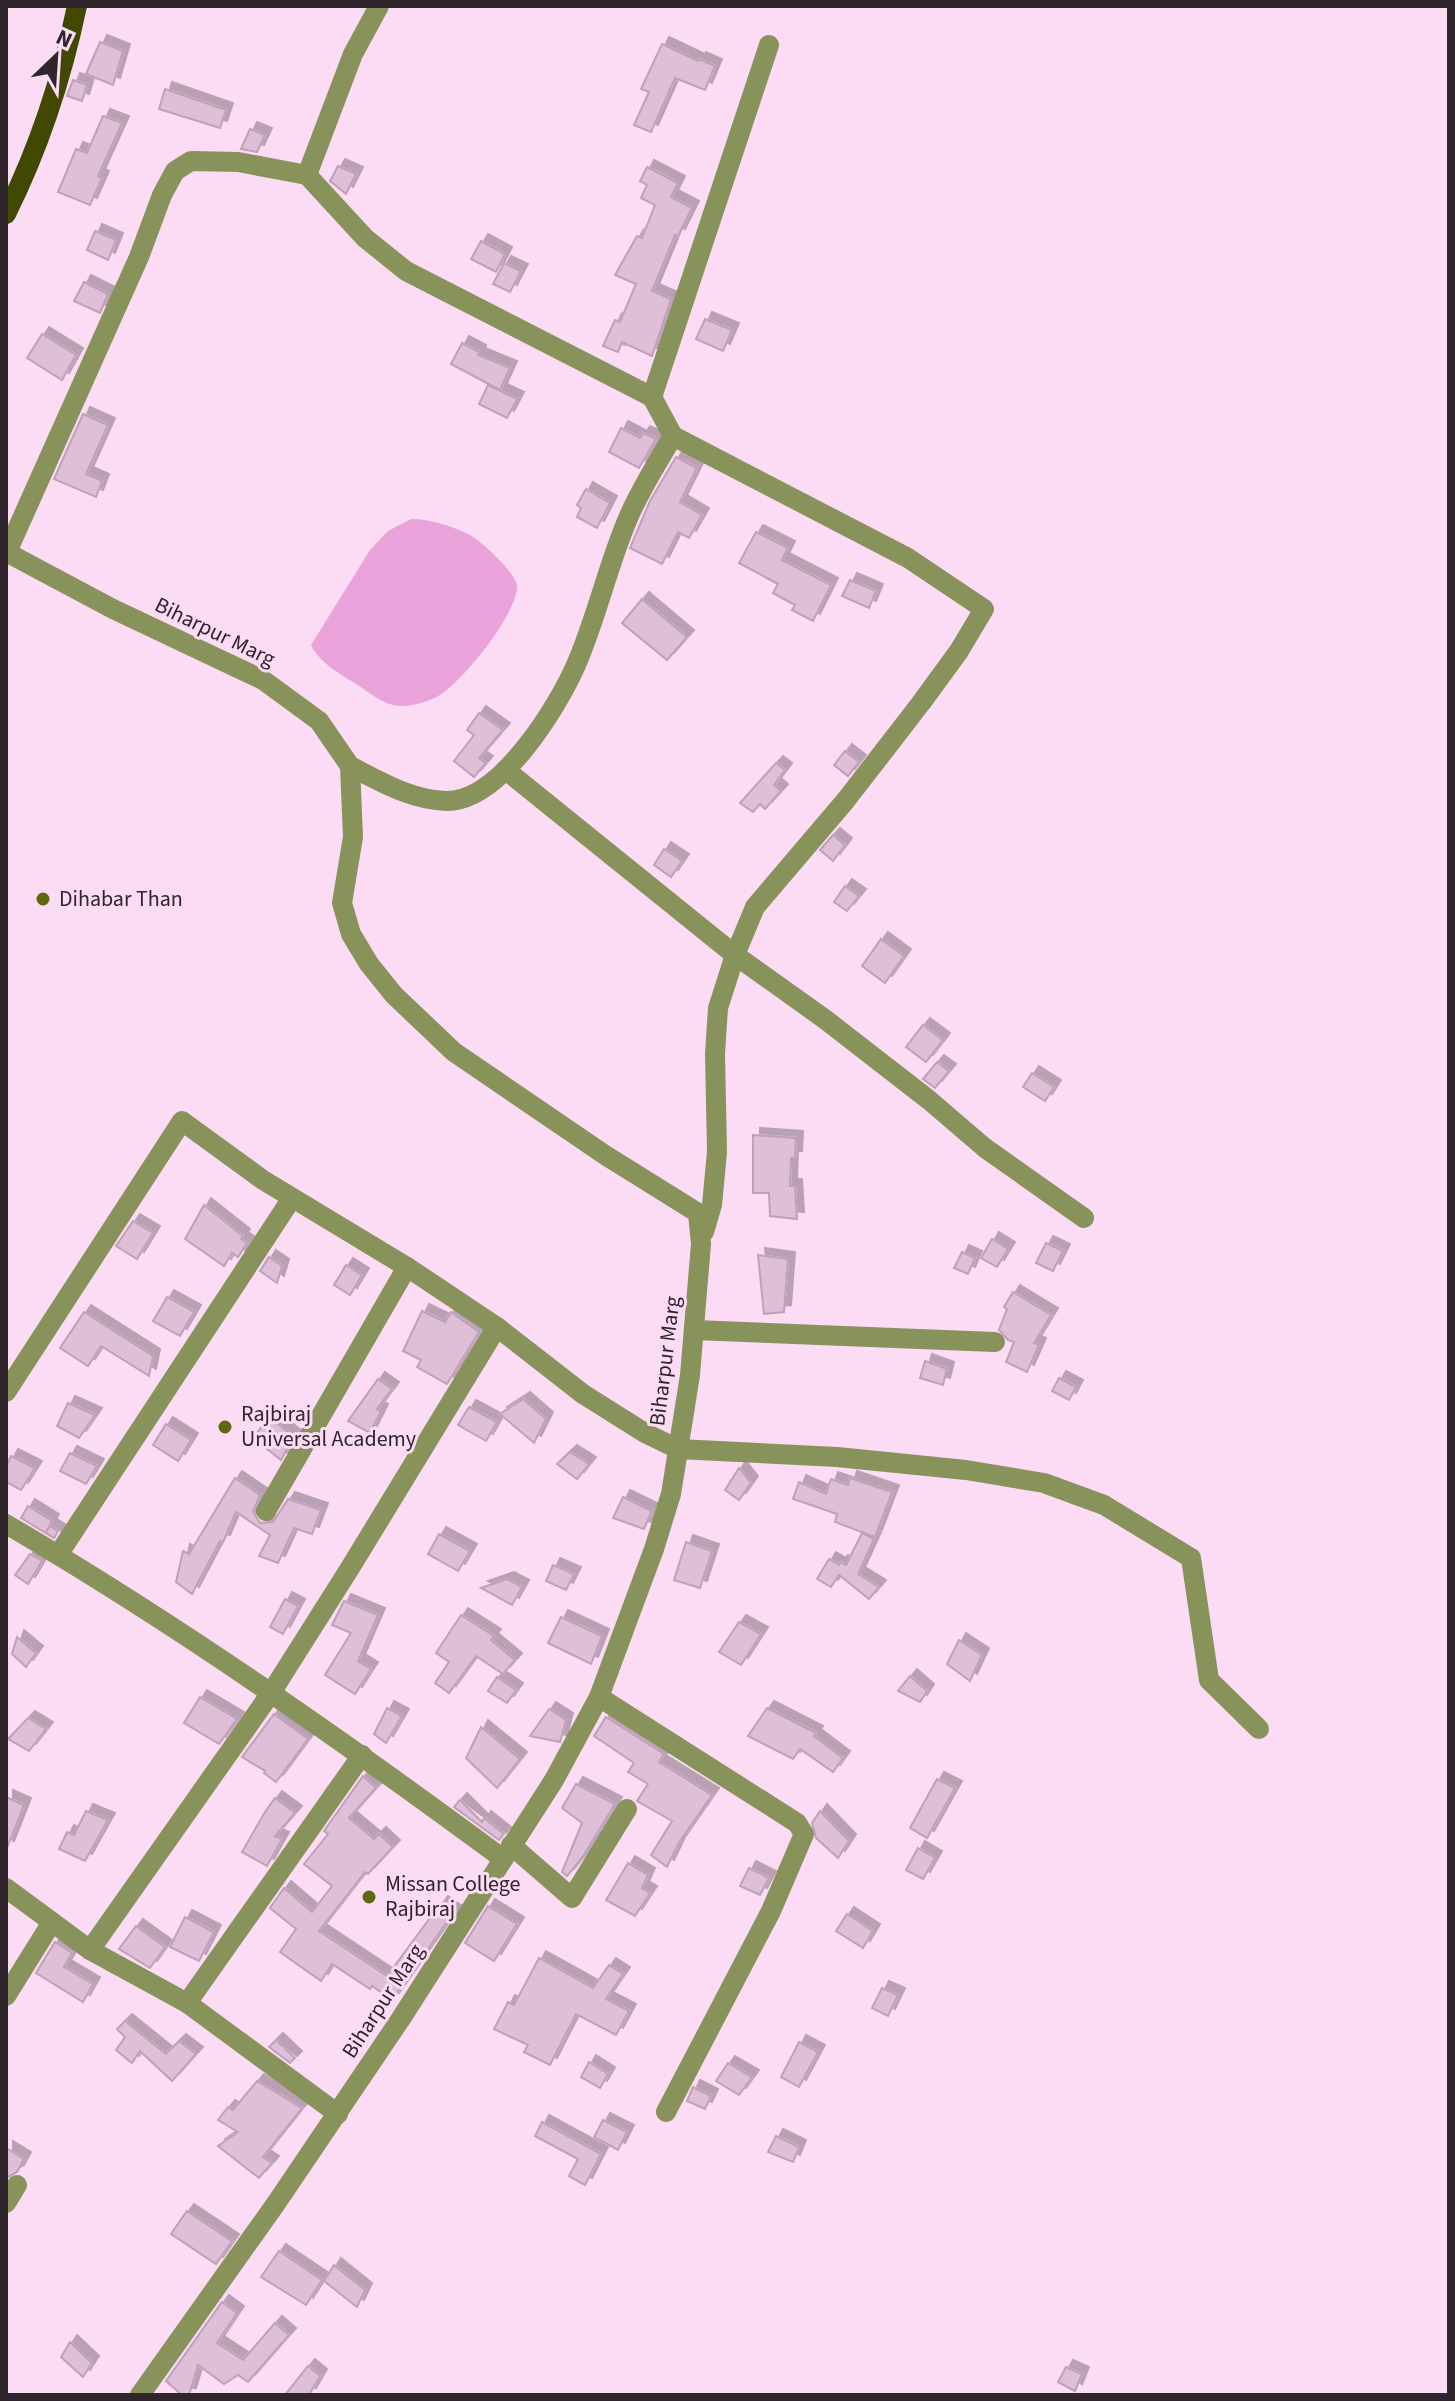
<svg xmlns="http://www.w3.org/2000/svg" width="1455" height="2401" font-family="'Source Sans 3',sans-serif">
  <defs>
    <filter id="shadow"><feDropShadow dx="7" dy="-7" stdDeviation="0" flood-color="#0004"/></filter>
  </defs>
  <rect width="100%" height="100%" fill="#fcdbf4"/>
  <!-- water -->
  <path fill="#e9a3da" d="M411,519C431,519 452,526 470,535C481,541 519,575 517,588C514,618 465,678 440,695C431,701 410,707 399,706C383,705 369,692 356,684C340,674 319,662 311,645L370,550L388,531Z"/>
  <!-- building -->
  <g fill="#dfbed7" stroke="#c0a0b9" stroke-width="2" filter="url(#shadow)">
    <polygon points="100,42 123,51 113,85 86,74"/>
    <polygon points="662,44 698,61 699,59 715,66 705,90 675,78 651,132 634,125 649,92 641,89"/>
    <polygon points="73,80 87,85 82,101 67,96"/>
    <polygon points="165,89 226,110 220,128 159,109"/>
    <polygon points="103,116 122,123 98,176 102,178 90,205 58,192 76,149 87,153"/>
    <polygon points="250,129 265,135 257,152 241,149"/>
    <polygon points="338,166 356,174 346,194 330,181"/>
    <polygon points="647,167 678,183 671,197 692,208 678,236 675,235 652,291 671,299 652,356 622,342 618,352 603,346 615,320 620,322 636,284 615,275 637,236 642,238 655,205 641,198 647,185 640,181"/>
    <polygon points="95,231 116,240 108,260 87,250"/>
    <polygon points="481,241 505,254 496,272 471,259"/>
    <polygon points="504,263 521,271 510,292 493,284"/>
    <polygon points="84,282 108,294 100,313 74,301"/>
    <polygon points="705,319 732,330 723,351 696,339"/>
    <polygon points="42,334 76,355 62,380 27,358"/>
    <polygon points="462,343 479,352 478,355 510,368 500,390 451,364"/>
    <polygon points="488,385 517,399 507,418 479,404"/>
    <polygon points="83,414 108,425 86,474 102,481 96,497 54,479"/>
    <polygon points="621,428 640,438 643,433 656,439 639,468 609,452"/>
    <polygon points="676,457 697,468 680,502 702,515 689,538 678,532 662,564 630,548 650,501"/>
    <polygon points="586,489 610,503 597,528 577,517 581,508 577,505"/>
    <polygon points="756,532 788,548 782,560 831,585 813,621 792,610 795,605 773,593 778,584 739,563"/>
    <polygon points="850,580 876,591 869,608 842,596"/>
    <polygon points="642,599 687,637 667,660 622,623"/>
    <polygon points="479,713 503,730 479,758 486,763 474,777 454,761 474,735 467,730"/>
    <polygon points="845,751 859,762 848,776 834,765"/>
    <polygon points="776,763 785,770 774,785 781,791 765,809 760,804 753,812 740,803"/>
    <polygon points="833,835 845,845 833,861 820,850"/>
    <polygon points="664,849 682,861 671,877 654,865"/>
    <polygon points="845,886 859,896 847,911 834,902"/>
    <polygon points="881,939 904,956 885,983 862,966"/>
    <polygon points="923,1025 943,1040 926,1062 906,1047"/>
    <polygon points="937,1062 949,1071 935,1088 923,1079"/>
    <polygon points="1032,1073 1054,1087 1045,1101 1023,1087"/>
    <polygon points="753,1135 796,1138 795,1158 791,1158 790,1186 795,1186 797,1219 770,1216 769,1193 753,1193"/>
    <polygon points="204,1205 243,1236 241,1239 247,1243 238,1257 232,1253 224,1266 185,1239"/>
    <polygon points="133,1221 153,1233 137,1259 116,1246"/>
    <polygon points="992,1239 1008,1249 997,1267 981,1258"/>
    <polygon points="1046,1243 1063,1251 1053,1271 1036,1263"/>
    <polygon points="962,1252 975,1258 968,1274 954,1268"/>
    <polygon points="758,1255 788,1259 784,1312 764,1314"/>
    <polygon points="269,1257 282,1266 277,1283 260,1271"/>
    <polygon points="346,1265 362,1275 350,1295 334,1285"/>
    <polygon points="1013,1292 1051,1315 1034,1343 1039,1345 1027,1372 1006,1362 1014,1342 1008,1340 999,1330 1007,1309 1004,1307"/>
    <polygon points="167,1297 194,1312 180,1336 153,1321"/>
    <polygon points="422,1311 445,1322 451,1312 479,1332 447,1384 417,1367 421,1360 403,1351"/>
    <polygon points="84,1312 153,1356 149,1376 101,1346 88,1366 60,1348"/>
    <polygon points="925,1361 947,1369 943,1385 920,1378"/>
    <polygon points="1059,1378 1076,1387 1069,1400 1052,1391"/>
    <polygon points="378,1379 392,1389 377,1409 381,1411 370,1433 348,1421"/>
    <polygon points="523,1399 546,1419 534,1443 500,1414"/>
    <polygon points="68,1403 95,1415 79,1438 57,1426"/>
    <polygon points="469,1407 497,1422 486,1441 458,1425"/>
    <polygon points="269,1417 294,1437 281,1460 253,1438"/>
    <polygon points="166,1424 191,1440 178,1461 153,1445"/>
    <polygon points="570,1452 589,1464 577,1479 557,1464"/>
    <polygon points="70,1453 97,1466 86,1484 60,1471"/>
    <polygon points="11,1456 35,1468 21,1490 6,1482 6,1466"/>
    <polygon points="739,1468 751,1483 739,1500 725,1490"/>
    <polygon points="235,1478 260,1495 253,1512 260,1523 273,1522 288,1499 321,1510 312,1534 294,1528 278,1563 259,1556 270,1535 236,1512 223,1542 220,1541 192,1594 176,1582 183,1551 189,1554"/>
    <polygon points="850,1478 892,1492 875,1537 835,1522 837,1514 793,1499 799,1482 826,1494 831,1479 848,1485"/>
    <polygon points="623,1497 652,1511 644,1529 613,1518"/>
    <polygon points="28,1506 52,1521 46,1532 50,1526 58,1531 54,1538 21,1518"/>
    <polygon points="862,1533 874,1539 858,1574 879,1587 869,1599 839,1575 831,1587 817,1579 829,1559 839,1565 841,1562 846,1565"/>
    <polygon points="439,1534 470,1551 458,1571 428,1554"/>
    <polygon points="686,1542 712,1551 700,1588 674,1580"/>
    <polygon points="30,1554 42,1561 28,1584 15,1575"/>
    <polygon points="553,1565 574,1574 566,1590 546,1581"/>
    <polygon points="507,1579 522,1587 512,1605 481,1588"/>
    <polygon points="285,1599 298,1606 283,1634 270,1627"/>
    <polygon points="344,1601 378,1615 358,1661 371,1669 355,1694 325,1675 351,1633 332,1625"/>
    <polygon points="461,1615 494,1636 491,1640 515,1660 503,1674 476,1656 449,1693 435,1683 449,1662 436,1653"/>
    <polygon points="561,1617 602,1636 591,1664 548,1643"/>
    <polygon points="739,1622 761,1634 741,1665 719,1652"/>
    <polygon points="17,1637 36,1653 26,1667 12,1654"/>
    <polygon points="959,1640 982,1655 970,1681 947,1664"/>
    <polygon points="910,1676 927,1691 920,1702 898,1691"/>
    <polygon points="497,1677 516,1690 507,1703 488,1691"/>
    <polygon points="200,1697 237,1719 219,1744 184,1723"/>
    <polygon points="387,1708 402,1716 386,1743 374,1734"/>
    <polygon points="767,1708 816,1733 814,1736 843,1758 833,1772 800,1749 793,1759 748,1736"/>
    <polygon points="549,1709 566,1720 560,1742 530,1736"/>
    <polygon points="274,1714 308,1739 276,1782 264,1773 265,1771 242,1757"/>
    <polygon points="606,1717 664,1754 659,1762 712,1795 678,1844 667,1867 651,1855 672,1821 637,1801 648,1784 628,1772 634,1763 594,1736"/>
    <polygon points="28,1718 46,1729 29,1751 8,1739"/>
    <polygon points="481,1727 520,1759 497,1788 466,1758"/>
    <polygon points="363,1776 376,1788 349,1818 374,1839 379,1834 393,1847 368,1874 365,1872 319,1931 387,1976 441,1903 454,1912 392,2000 372,1986 370,1989 332,1964 321,1981 280,1952 296,1929 270,1908 284,1888 312,1912 332,1886 304,1864 328,1834 324,1831"/>
    <polygon points="937,1779 955,1788 927,1838 910,1828"/>
    <polygon points="576,1784 615,1804 582,1858 567,1876 562,1872 582,1823 562,1808"/>
    <polygon points="6,1797 24,1805 7,1848 6,1848"/>
    <polygon points="275,1798 295,1813 275,1836 282,1839 267,1866 242,1852 265,1812"/>
    <polygon points="460,1800 482,1822 484,1818 504,1834 499,1840 454,1807"/>
    <polygon points="86,1811 108,1820 85,1861 59,1849 67,1832 74,1835"/>
    <polygon points="820,1811 849,1841 838,1858 816,1838 812,1823"/>
    <polygon points="918,1848 935,1858 923,1879 906,1870"/>
    <polygon points="628,1863 648,1875 642,1888 650,1893 635,1916 606,1900"/>
    <polygon points="749,1868 769,1878 760,1895 740,1886"/>
    <polygon points="488,1906 517,1924 494,1961 465,1943"/>
    <polygon points="847,1914 873,1931 863,1948 836,1931"/>
    <polygon points="185,1917 214,1932 199,1961 170,1947"/>
    <polygon points="136,1926 165,1947 150,1968 119,1949"/>
    <polygon points="55,1942 72,1953 64,1967 93,1984 83,2002 36,1973"/>
    <polygon points="539,1958 593,1988 609,1965 623,1974 606,1999 629,2011 616,2035 576,2014 550,2065 524,2052 528,2045 494,2029 508,2002 514,2005"/>
    <polygon points="882,1988 898,1995 888,2016 872,2008"/>
    <polygon points="125,2021 166,2054 179,2041 196,2054 172,2081 140,2051 132,2063 116,2050 125,2037 117,2029"/>
    <polygon points="276,2040 295,2058 290,2063 269,2047"/>
    <polygon points="799,2042 818,2052 799,2087 781,2077"/>
    <polygon points="589,2062 608,2074 600,2088 581,2077"/>
    <polygon points="728,2063 752,2077 739,2095 716,2081"/>
    <polygon points="257,2081 302,2108 263,2157 272,2163 259,2178 218,2146 238,2132 218,2120 228,2107 233,2110"/>
    <polygon points="693,2087 711,2096 705,2109 687,2101"/>
    <polygon points="603,2120 627,2132 618,2150 594,2137"/>
    <polygon points="542,2122 601,2154 585,2185 569,2176 578,2159 535,2136"/>
    <polygon points="776,2136 799,2147 793,2162 768,2152"/>
    <polygon points="6,2148 24,2159 17,2172 6,2178"/>
    <polygon points="187,2211 232,2241 216,2264 171,2234"/>
    <polygon points="279,2251 322,2280 306,2305 261,2277"/>
    <polygon points="334,2265 365,2290 357,2307 324,2281"/>
    <polygon points="222,2302 237,2313 217,2343 243,2360 275,2323 289,2335 248,2382 238,2375 224,2384 198,2365 189,2395 182,2395 166,2381"/>
    <polygon points="70,2342 92,2363 83,2377 61,2357"/>
    <polygon points="308,2366 320,2376 309,2395 285,2395"/>
    <polygon points="1066,2367 1082,2374 1075,2391 1058,2382"/>
  </g>
  <g fill="none" stroke-linecap="round" stroke-linejoin="round">
    <!-- minor -->
    <g stroke="#88925b" stroke-width="20">
      <polyline points="307,175 365,238 406,271 652,397 673,436"/>
      <polyline points="652,397 769,45"/>
      <polyline points="6,552 113,609 263,680 319,721 350,766 353,837 342,903 351,934 369,964 394,995 454,1052 605,1155 698,1213 701,1244 690,1375 671,1494 654,1549 599,1697 554,1780 400,2020 277,2202 140,2395"/>
      <polyline points="7,552 139,257 162,195 175,171 191,161 238,162 307,175 353,54 379,6"/>
      <path d="M350,766C381,782 411,800 447,801C500,801 557,708 576,665C597,617 608,564 629,516C641,488 658,462 673,436L908,558L984,609L959,651L921,703L846,800L755,907L735,955L507,771"/>
      <polyline points="704,1232 712,1205 717,1152 715,1054 718,1008 735,955 826,1020 929,1100 985,1148 1084,1218"/>
      <polyline points="694,1330 995,1342"/>
      <polyline points="6,1392 182,1121 263,1180 407,1267 497,1327 583,1394 645,1433 678,1449 837,1457 966,1470 1044,1483 1104,1505 1191,1558 1209,1680 1259,1729"/>
      <polyline points="266,1511 407,1267"/>
      <path d="M6,1524C178,1625 342,1740 502,1858"/>
      <polyline points="58,1555 292,1198"/>
      <polyline points="599,1697 797,1823 804,1834 771,1911 666,2112"/>
      <polyline points="511,1845 572,1898 627,1809"/>
      <polyline points="6,1888 90,1950 187,2003 338,2114"/>
      <polyline points="90,1950 271,1693 350,1568 497,1327"/>
      <polyline points="6,1996 52,1922"/>
      <polyline points="187,2003 362,1755"/>
      <polyline points="6,2203 17,2185"/>
    </g>
    <!-- major -->
    <path stroke="#404802" stroke-width="20" d="M6,214C38,150 62,77 77,6"/>
  </g>
  <!-- markers -->
  <g fill="#5e690f" stroke="#fcdbf4" stroke-width="3">
    <circle cx="43" cy="899" r="8"/>
    <circle cx="225" cy="1427" r="8"/>
    <circle cx="369" cy="1897" r="8"/>
  </g>
  <g text-anchor="middle" dominant-baseline="central" stroke-width="6" stroke-linejoin="round" paint-order="stroke">
    <!-- street labels -->
    <g font-size="22" fill="#30242d" stroke="#fcdbf4">
      <text transform="translate(215 632) rotate(26)">Biharpur Marg</text>
      <text transform="translate(665 1361) rotate(-83)">Biharpur Marg</text>
      <text transform="translate(383 2001) rotate(-57)">Biharpur Marg</text>
    </g>
    <!-- poi labels -->
    <g font-size="22" fill="#30242d" stroke="#fcdbf4" text-anchor="start">
      <text x="59" y="899">Dihabar Than</text>
      <text x="241" y="1414">Rajbiraj<tspan x="241" dy="25">Universal Academy</tspan></text>
      <text x="385" y="1884">Missan College<tspan x="385" dy="25">Rajbiraj</tspan></text>
    </g>
  </g>
  <!-- border -->
  <rect width="1455" height="2401" fill="none" stroke="#30242d" stroke-width="16"/>
  <!-- north arrow -->
  <g transform="translate(56 56) rotate(25)" stroke="#fcdbf4" stroke-width="6" paint-order="stroke">
  <path d="M0-6L14 30L0 20L-14 30Z" fill="#30242d"/>
  <text y="-12" font-size="22" font-weight="bold" text-anchor="middle" fill="#30242d">N</text>
  </g>
</svg>
